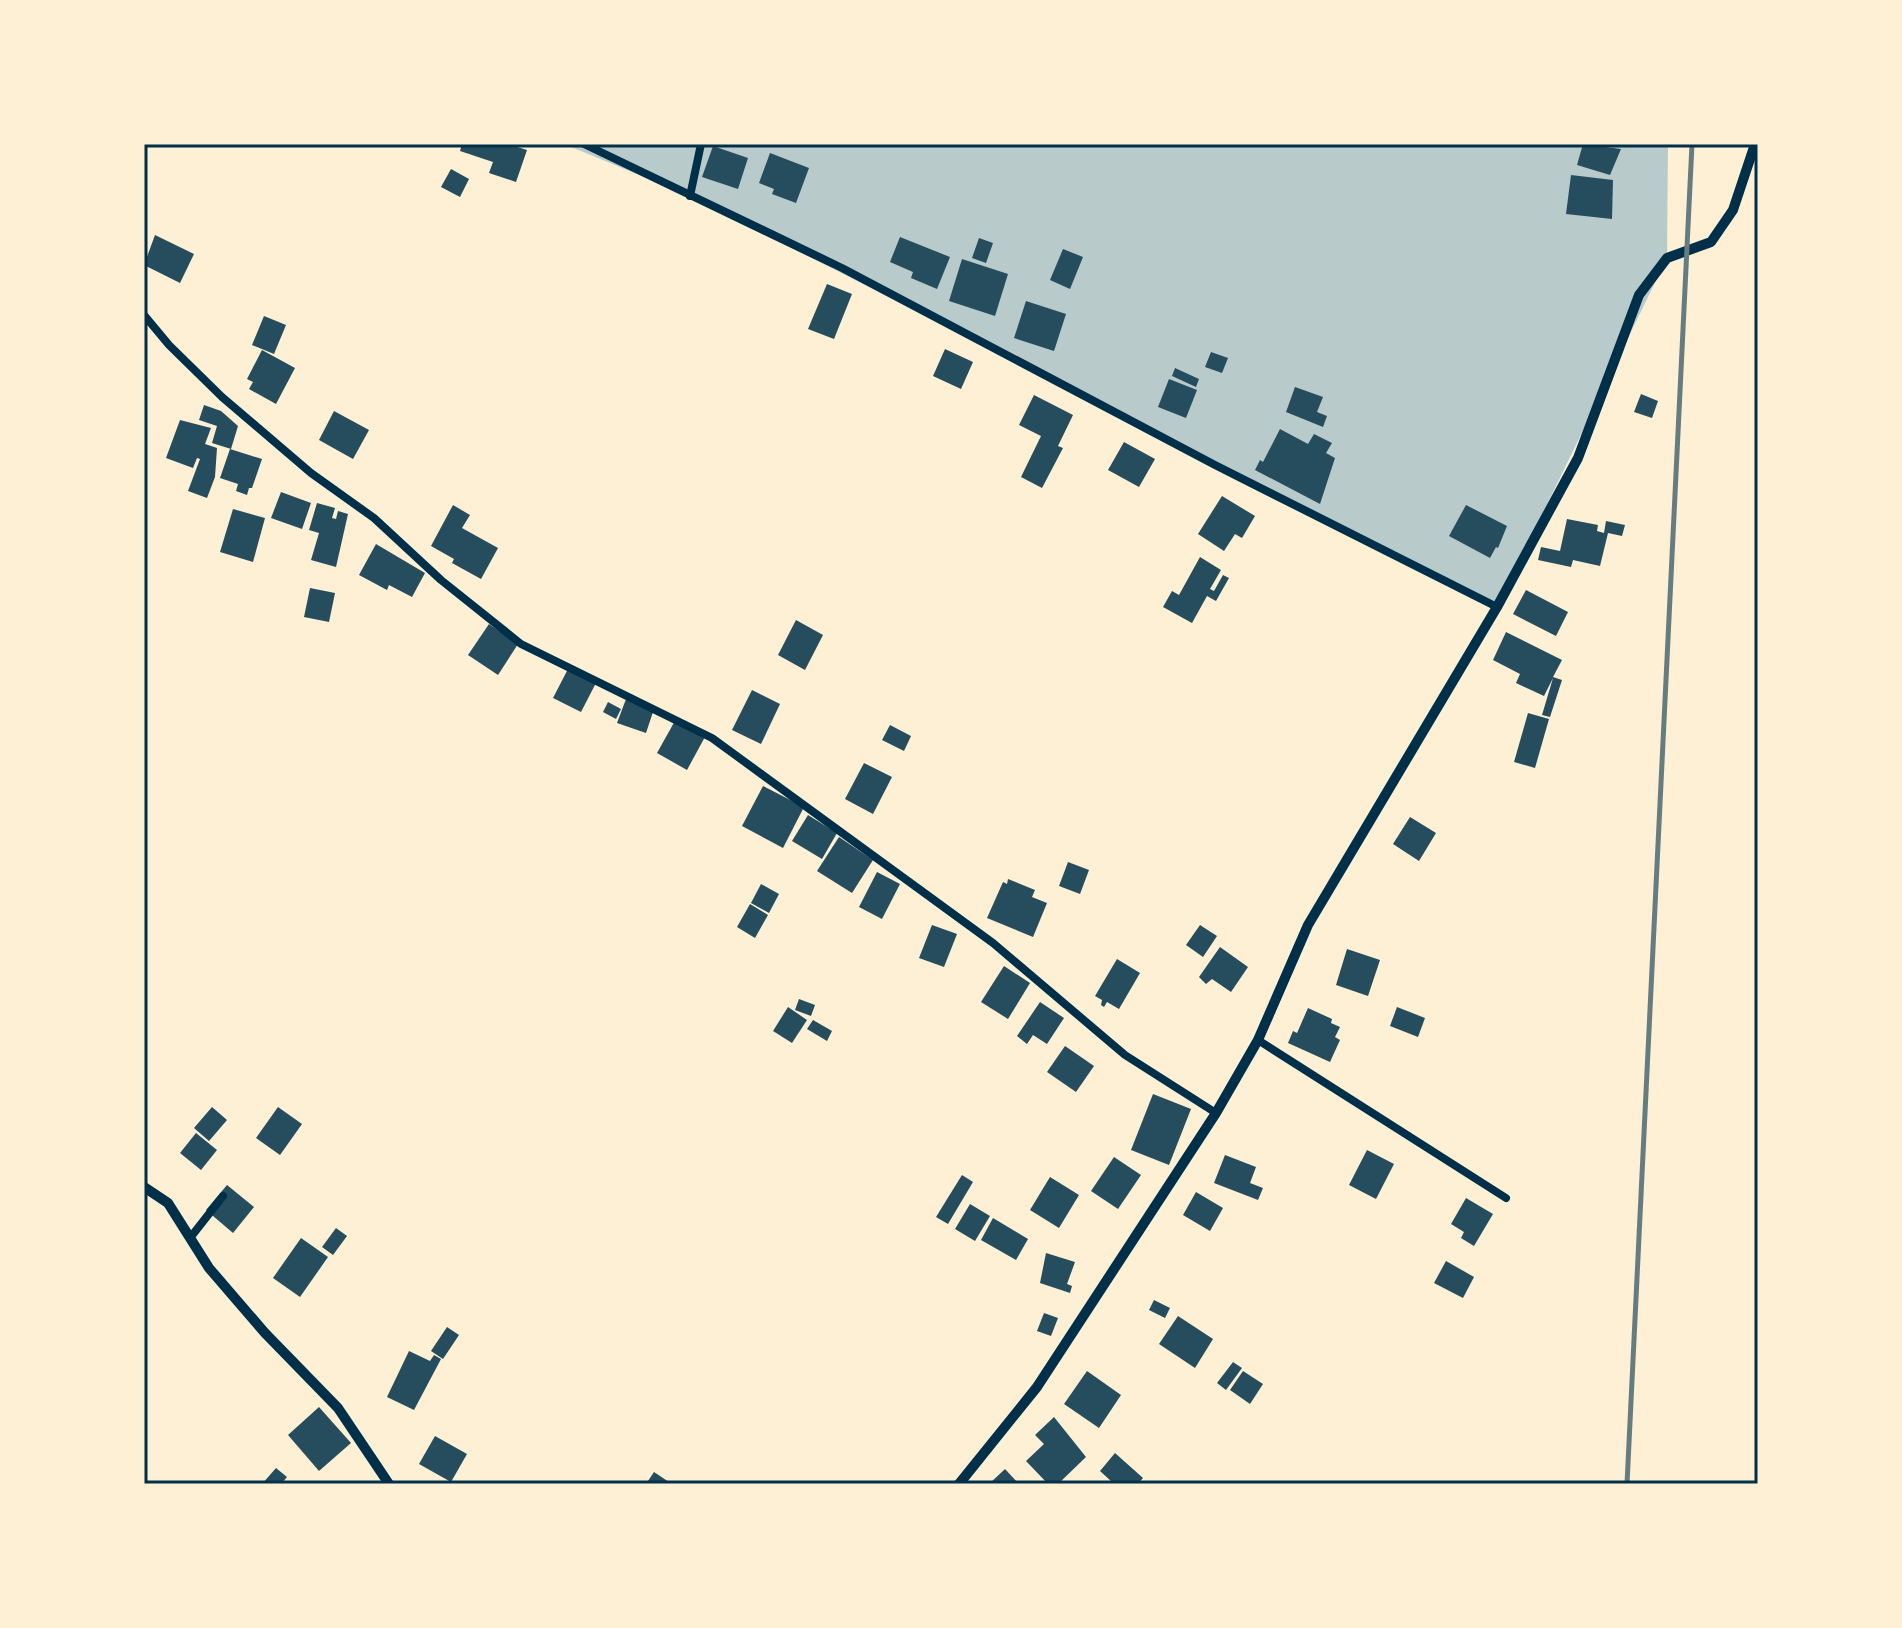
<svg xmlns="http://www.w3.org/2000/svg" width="1902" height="1628" font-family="Poppins,sans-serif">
  <rect width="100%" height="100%" fill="#fdf0d5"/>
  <!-- green -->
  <polygon fill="#b9caca" points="564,144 1668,144 1667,258 1497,607 690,196"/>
  <!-- building -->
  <g fill="#264d5e">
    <polygon points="462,144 508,144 527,150 516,182 489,173 493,162 460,151"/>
    <polygon points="1583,144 1621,149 1610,175 1577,165"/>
    <polygon points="713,146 748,158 738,189 702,177"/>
    <polygon points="770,153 809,168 796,203 772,194 774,189 759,183"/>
    <polygon points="451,169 469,179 460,197 441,187"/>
    <polygon points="1571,175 1613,180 1612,219 1566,214"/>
    <polygon points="155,235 194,254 180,283 144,265"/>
    <polygon points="900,237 950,257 937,289 911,278 913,272 890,262"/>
    <polygon points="979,238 993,243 986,263 972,258"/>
    <polygon points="1063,249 1083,257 1070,289 1050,280"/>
    <polygon points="962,259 1008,274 995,316 949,301"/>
    <polygon points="827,284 852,294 834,339 808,329"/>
    <polygon points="1026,301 1066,314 1054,351 1014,338"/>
    <polygon points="264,316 286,325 274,354 252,345"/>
    <polygon points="945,349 973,362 961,389 933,376"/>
    <polygon points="262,350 295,368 276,404 249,389 253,382 247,379"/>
    <polygon points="1211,352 1228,358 1222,373 1205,367"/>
    <polygon points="1175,368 1199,379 1196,387 1172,376"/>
    <polygon points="1169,379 1197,390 1186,418 1158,407"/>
    <polygon points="1295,387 1323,397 1317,412 1327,416 1323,427 1286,412"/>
    <polygon points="1641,394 1658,401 1652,418 1634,412"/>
    <polygon points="1034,395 1073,415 1058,446 1063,448 1042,488 1021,477 1041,436 1019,425"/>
    <polygon points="204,405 221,411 238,426 231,449 212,443 217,426 199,420"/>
    <polygon points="334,411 369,430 353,459 319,440"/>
    <polygon points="180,420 211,428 205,444 217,448 215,477 207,498 188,491 200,459 197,458 193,468 166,458"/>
    <polygon points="1280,429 1308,444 1314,434 1332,443 1326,453 1335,458 1320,504 1255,470 1260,460 1263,462"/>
    <polygon points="1124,442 1155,459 1139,487 1108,470"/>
    <polygon points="230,449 262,459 252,488 249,488 247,495 236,491 238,484 220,478"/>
    <polygon points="281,492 311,503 302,529 271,518"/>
    <polygon points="1222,496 1255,516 1242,538 1235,534 1224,551 1198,534"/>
    <polygon points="317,503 335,508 332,518 336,519 338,511 348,514 336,567 311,560 319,533 309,530"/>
    <polygon points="453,505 470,515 462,528 498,548 481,579 452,563 454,559 431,546"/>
    <polygon points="1466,505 1507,526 1498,548 1496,547 1490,558 1449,536"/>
    <polygon points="233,509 265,518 253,562 220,552"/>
    <polygon points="1567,519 1598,525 1597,531 1604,533 1606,521 1625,525 1622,536 1608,533 1600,566 1573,560 1571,567 1538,560 1541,547 1560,551"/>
    <polygon points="376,544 425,573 412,597 389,585 387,590 359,575"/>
    <polygon points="1200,557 1221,570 1210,589 1214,591 1223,575 1229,578 1216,601 1207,596 1192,623 1163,607 1172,591 1179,595"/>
    <polygon points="310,588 335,593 329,622 304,617"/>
    <polygon points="1526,590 1568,612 1556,636 1513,614"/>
    <polygon points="796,620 823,635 805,670 778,655"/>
    <polygon points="489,624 518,644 498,675 468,655"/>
    <polygon points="1506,632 1562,660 1553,677 1562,680 1550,717 1542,715 1553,678 1544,696 1516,683 1520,674 1493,660"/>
    <polygon points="569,667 597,681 581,712 553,698"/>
    <polygon points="752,690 780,704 761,744 732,730"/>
    <polygon points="626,699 654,709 646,733 617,723"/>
    <polygon points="608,702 621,709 616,719 603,712"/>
    <polygon points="1528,713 1549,719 1535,768 1514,762"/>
    <polygon points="676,719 706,735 687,770 657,753"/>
    <polygon points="890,725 911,736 904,751 882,740"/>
    <polygon points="864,763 892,777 873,814 845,799"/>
    <polygon points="763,786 804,807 783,848 742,826"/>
    <polygon points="808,815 837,833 822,859 792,841"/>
    <polygon points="1410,817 1436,833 1419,861 1393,844"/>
    <polygon points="839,837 873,860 852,893 817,871"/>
    <polygon points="1068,862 1089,870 1080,894 1059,886"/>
    <polygon points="877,872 900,884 882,919 859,907"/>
    <polygon points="1008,879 1035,890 1032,897 1047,903 1033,937 987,918 1003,882 1007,884"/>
    <polygon points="761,884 779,894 769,913 751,903"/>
    <polygon points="750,904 768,915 755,938 737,927"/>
    <polygon points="932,925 957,934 944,967 919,958"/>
    <polygon points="1200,925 1217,936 1203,957 1186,945"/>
    <polygon points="1220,947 1248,967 1231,992 1212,979 1206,984 1199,977"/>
    <polygon points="1347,949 1380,960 1368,996 1336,985"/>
    <polygon points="1117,959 1140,973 1119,1009 1107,1002 1104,1007 1101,1005 1102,1000 1095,996"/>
    <polygon points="1004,966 1030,983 1008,1019 981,1002"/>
    <polygon points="799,999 815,1005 811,1016 795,1010"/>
    <polygon points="1040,1002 1064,1018 1047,1044 1033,1035 1027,1044 1017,1036"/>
    <polygon points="788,1007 807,1020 792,1043 773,1031"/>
    <polygon points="1397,1007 1425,1018 1418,1037 1390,1026"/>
    <polygon points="1308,1008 1332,1019 1331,1023 1340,1027 1335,1037 1340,1040 1330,1062 1288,1043 1293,1031 1297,1033"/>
    <polygon points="813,1020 832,1031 827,1041 807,1029"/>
    <polygon points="1065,1046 1094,1066 1076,1092 1047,1072"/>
    <polygon points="1153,1094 1191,1109 1169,1165 1131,1150"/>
    <polygon points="212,1107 227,1120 209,1141 194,1128"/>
    <polygon points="278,1107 302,1124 280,1155 256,1138"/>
    <polygon points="196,1133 217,1150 201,1170 180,1153"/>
    <polygon points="1367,1150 1394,1164 1376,1199 1349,1185"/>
    <polygon points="1225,1155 1256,1167 1250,1183 1263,1188 1258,1200 1214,1183"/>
    <polygon points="1114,1157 1141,1175 1118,1209 1091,1191"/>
    <polygon points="962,1175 973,1182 948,1224 936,1217"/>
    <polygon points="1050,1177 1079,1195 1059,1228 1030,1210"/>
    <polygon points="227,1185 254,1207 233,1233 206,1210"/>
    <polygon points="1196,1192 1223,1208 1210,1231 1183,1215"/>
    <polygon points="1466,1198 1493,1214 1474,1246 1461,1238 1464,1232 1451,1224"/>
    <polygon points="970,1204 990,1216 975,1241 955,1229"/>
    <polygon points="993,1218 1028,1239 1016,1260 981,1240"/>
    <polygon points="336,1228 347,1236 333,1255 322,1247"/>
    <polygon points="301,1238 328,1257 300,1297 273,1278"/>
    <polygon points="1046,1253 1075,1262 1067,1284 1072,1286 1070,1293 1040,1283"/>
    <polygon points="1446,1261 1474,1277 1463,1298 1434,1283"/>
    <polygon points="1154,1300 1170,1308 1165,1318 1149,1310"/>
    <polygon points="1044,1313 1058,1318 1051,1336 1037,1331"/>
    <polygon points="1178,1316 1213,1339 1195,1368 1159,1344"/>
    <polygon points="447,1327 459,1335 443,1359 431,1351"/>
    <polygon points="409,1351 430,1361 434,1355 441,1359 414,1410 387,1397"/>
    <polygon points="1233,1362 1242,1368 1226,1390 1217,1383"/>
    <polygon points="1087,1371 1121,1395 1099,1428 1064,1404"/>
    <polygon points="1243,1371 1263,1384 1250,1404 1230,1390"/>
    <polygon points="319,1407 351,1443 319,1471 288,1435"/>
    <polygon points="1054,1417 1086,1457 1058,1484 1048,1484 1026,1461 1044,1444 1035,1435"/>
    <polygon points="435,1436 467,1454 451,1482 419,1464"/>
    <polygon points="1115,1453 1143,1478 1138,1484 1110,1484 1112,1482 1100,1471"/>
    <polygon points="276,1468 287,1477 281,1484 262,1484"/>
    <polygon points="1005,1469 1019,1484 989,1484"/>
    <polygon points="654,1472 672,1484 646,1484"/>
  </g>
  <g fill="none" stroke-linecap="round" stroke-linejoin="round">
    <!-- minor -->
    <g stroke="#003049" stroke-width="8">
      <polyline points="584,144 842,268 1215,465 1497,607"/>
      <polyline points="690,196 701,144"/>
      <polyline points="144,315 169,345 222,397 311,473 374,518 441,580 521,644 712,738 993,943 1125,1055 1216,1113"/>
      <polyline points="1258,1040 1506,1198"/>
      <polyline points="190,1238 223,1196"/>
    </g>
    <!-- tertiary -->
    <g stroke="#003049" stroke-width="10">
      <polyline points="144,1187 168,1203 209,1268 265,1333 338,1408 389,1484"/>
      <polyline points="959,1484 1037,1387 1216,1113 1258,1040 1308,925 1497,607 1578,458 1639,295 1667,258 1711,242 1733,210 1755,144"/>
    </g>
    <!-- rail -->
    <polyline stroke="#657d81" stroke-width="5" points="1627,1484 1692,144"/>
  </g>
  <!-- border -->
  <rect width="1902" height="1628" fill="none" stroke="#fdf0d5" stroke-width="292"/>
  <rect x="146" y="146" width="1610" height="1336" fill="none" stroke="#003049" stroke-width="3"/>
</svg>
